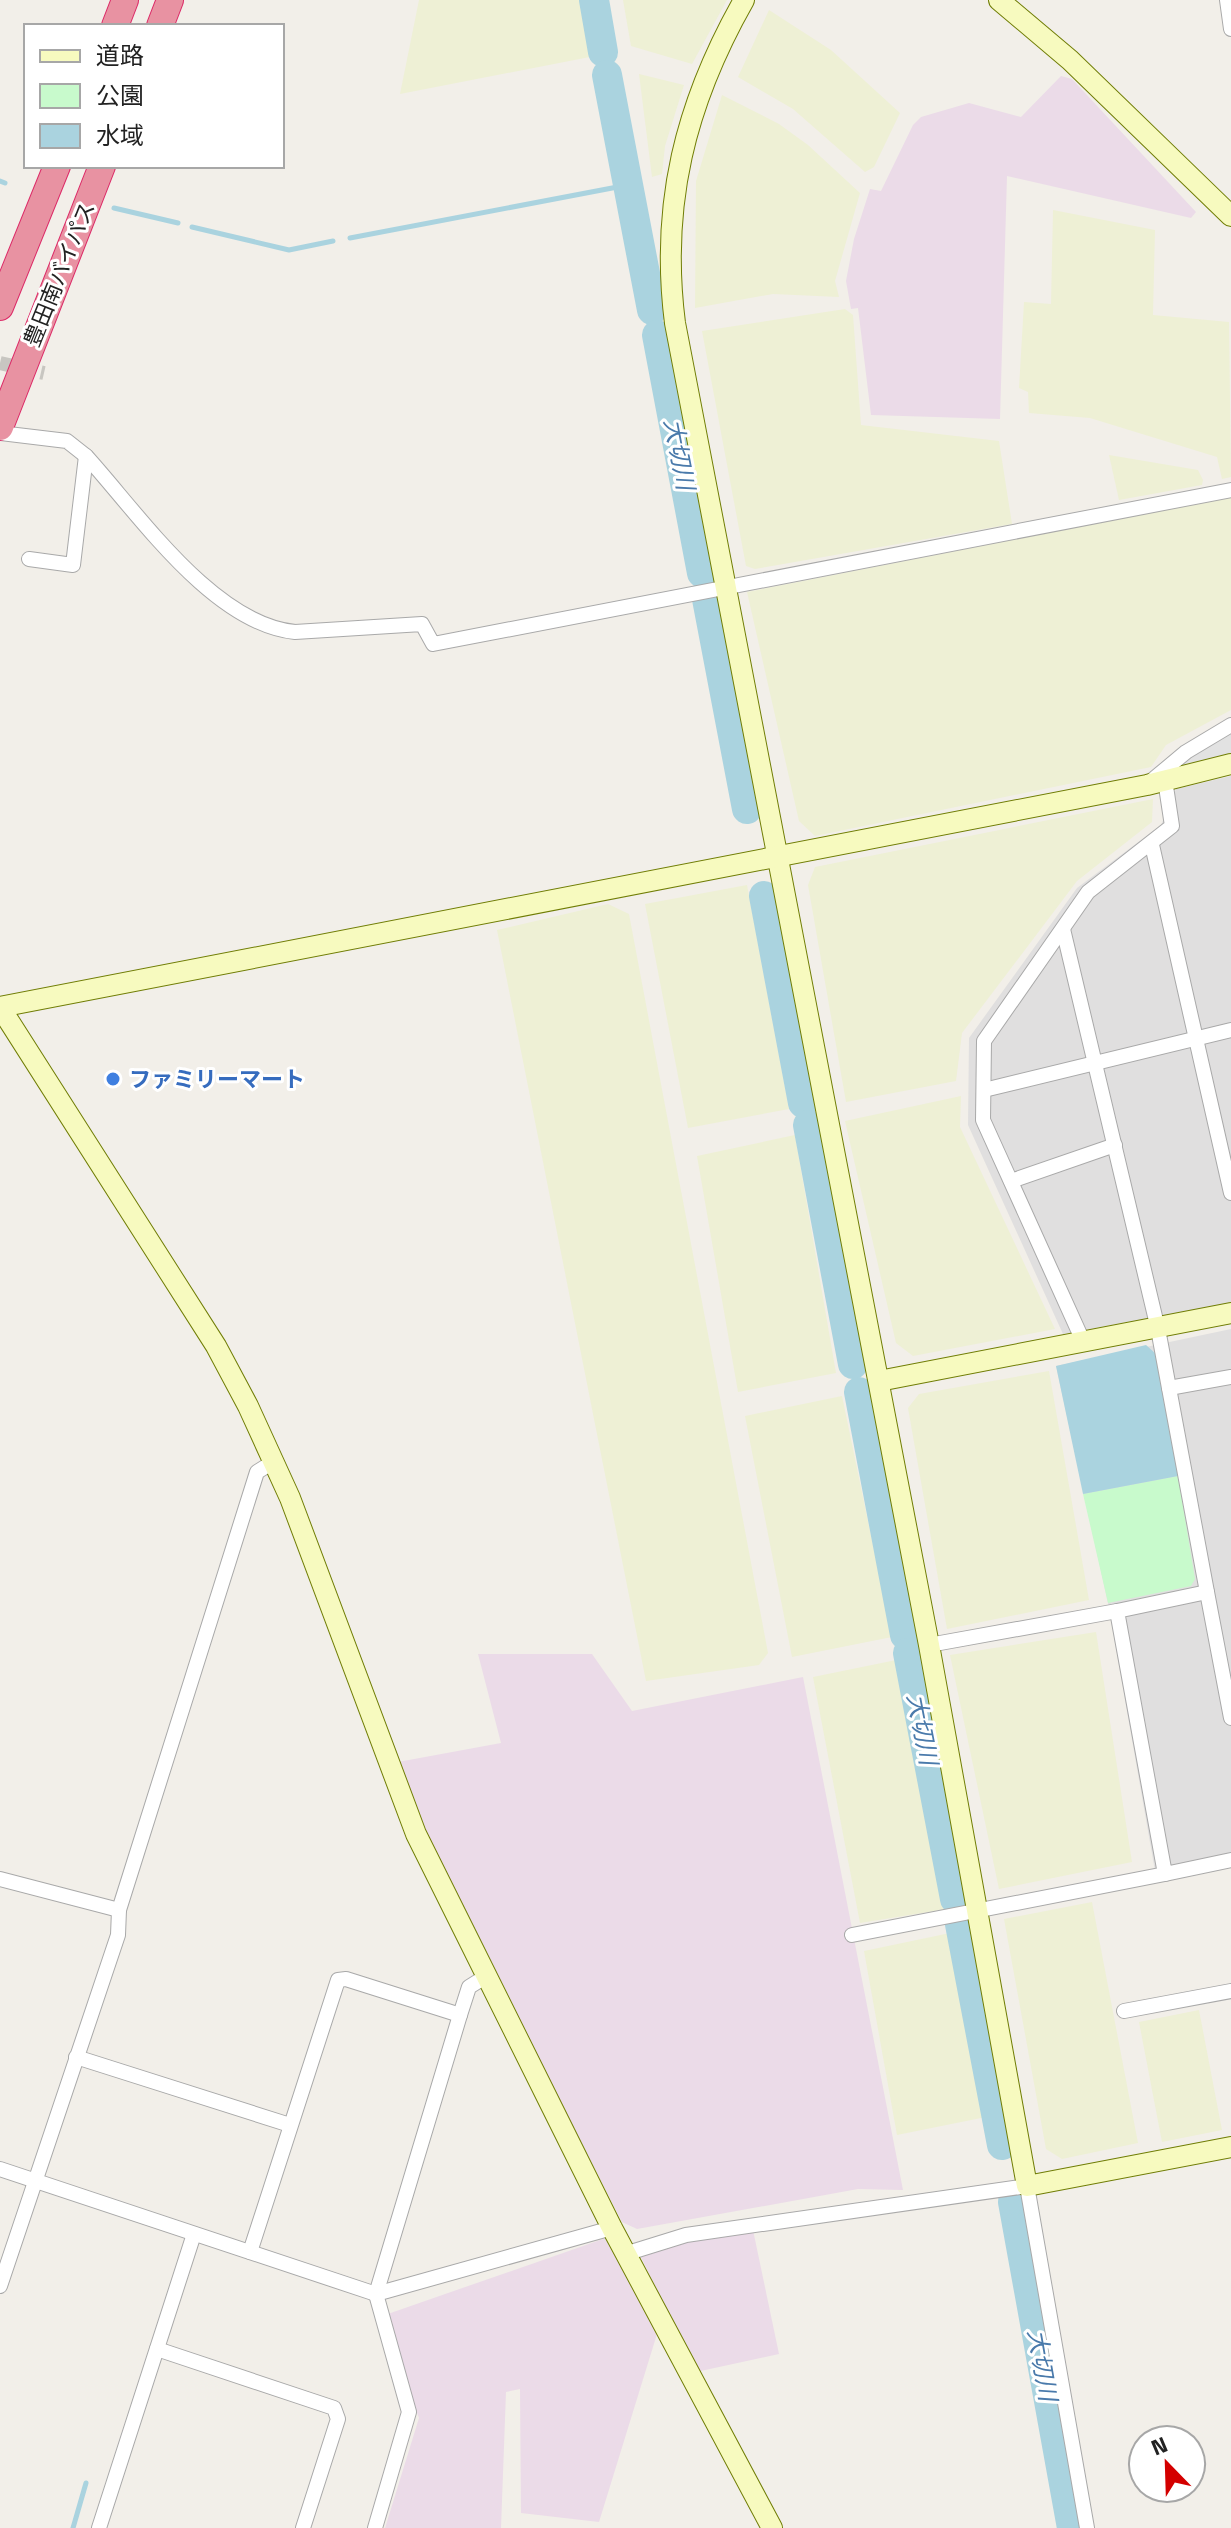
<svg xmlns="http://www.w3.org/2000/svg" width="1231" height="2528" font-family="'Titillium Web','Noto Sans JP',sans-serif">
  <rect width="100%" height="100%" fill="#f2efe9"/>
  <!-- residential -->
  <g fill="#e0dfdf">
    <polygon points="1231,776 1231,1303 1063,1334 968,1125 969,1038 1077,888 1161,825 1176,789"/>
    <polygon points="1231,1329 1231,1856 1155,1871 1108,1603 1056,1366"/>
  </g>
  <!-- industrial -->
  <g fill="#ebdbe8">
    <polygon points="1061,76 1072,79 1196,212 1191,218 1007,176 1000,419 871,415 858,308 851,309 846,281 854,239 870,189 881,191 913,125 921,117 969,103 1021,117"/>
    <polygon points="478,1654 592,1654 632,1711 803,1677 903,2190 858,2189 637,2229 622,2222 423,1831 398,1762 501,1743"/>
    <polygon points="753,2230 779,2354 696,2372 640,2255 695,2238"/>
    <polygon points="606,2238 657,2334 599,2522 521,2513 520,2389 506,2392 501,2528 385,2528 419,2418 382,2316"/>
  </g>
  <!-- farmland -->
  <g fill="#eef0d5">
    <polygon points="419,0 587,0 595,56 400,94"/>
    <polygon points="623,0 727,0 692,64 631,46"/>
    <polygon points="769,10 831,50 900,113 874,167 865,172 793,109 738,77"/>
    <polygon points="639,74 684,85 665,146 662,174 652,177"/>
    <polygon points="722,95 779,124 808,145 860,193 835,281 839,297 773,294 695,308 696,181"/>
    <polygon points="1053,210 1155,230 1153,315 1229,322 1231,477 1222,479 1217,457 1090,418 1029,413 1028,392 1019,388 1024,302 1051,304"/>
    <polygon points="845,309 853,315 861,425 999,441 1012,524 755,569 746,566 702,331"/>
    <polygon points="1109,455 1198,470 1203,480 1202,485 1119,500"/>
    <polygon points="1231,497 1231,710 1166,745 1151,767 815,836 799,821 747,592"/>
    <polygon points="1153,799 1152,822 1077,881 962,1033 956,1081 846,1102 808,885 815,867"/>
    <polygon points="747,885 789,1109 688,1128 645,904"/>
    <polygon points="608,904 629,914 768,1653 759,1665 646,1681 497,930"/>
    <polygon points="961,1096 960,1127 1055,1329 913,1356 896,1343 845,1121"/>
    <polygon points="795,1135 836,1373 738,1392 697,1156"/>
    <polygon points="1049,1371 1089,1600 947,1629 908,1408 919,1394"/>
    <polygon points="842,1396 892,1637 792,1657 745,1416"/>
    <polygon points="1096,1632 1132,1862 999,1889 950,1655"/>
    <polygon points="906,1658 953,1908 860,1923 813,1677"/>
    <polygon points="1092,1902 1138,2143 1062,2159 1046,2149 1004,1919"/>
    <polygon points="950,1933 986,2117 897,2135 864,1951"/>
    <polygon points="1199,2010 1222,2130 1162,2142 1139,2022"/>
  </g>
  <!-- park -->
  <polygon fill="#c8facc" points="1178,1476 1195,1579 1191,1586 1108,1603 1083,1494"/>
  <!-- parking -->
  <polygon fill="#e2e2e2" points="1231,731 1231,753 1179,767 1193,750"/>
  <!-- water -->
  <polygon fill="#aad3df" points="1146,1345 1156,1354 1178,1476 1083,1494 1056,1366"/>
  <g fill="none" stroke-linecap="round" stroke-linejoin="round">
    <!-- stream -->
    <g stroke="#aad3df" stroke-width="5">
      <polyline points="0,181 5,183"/>
      <polyline points="114,208 178,223"/>
      <polyline points="192,227 289,250 333,241"/>
      <polyline points="350,238 628,185"/>
      <polyline points="73,2528 86,2483"/>
    </g>
    <!-- river -->
    <g stroke="#aad3df" stroke-width="30">
      <polyline points="594,0 603,52"/>
      <polyline points="607,75 652,310"/>
      <polyline points="657,335 702,573"/>
      <polyline points="707,599 747,809"/>
      <polyline points="764,896 803,1103"/>
      <polyline points="808,1125 853,1364"/>
      <polyline points="859,1392 905,1635"/>
      <polyline points="908,1653 955,1899"/>
      <polyline points="959,1919 1002,2145"/>
      <polyline points="1013,2202 1072,2528"/>
    </g>
    <!-- street-tunnel -->
    <polyline stroke="#c8c6c1" stroke-width="14" stroke-dasharray="14 7" stroke-linecap="butt" points="0,363 44,373"/>
    <defs>
      <g id="street">
        <polyline points="1227,0 1231,29"/>
        <path d="M0,433L67,441L86,456C138,513 213,624 295,632L422,624L433,644L1231,490"/>
        <polyline points="29,559 73,565 86,456"/>
        <polyline points="1150,782 1186,752 1231,725"/>
        <polyline points="1152,845 1231,1193"/>
        <polyline points="1063,929 1158,1329 1207,1592"/>
        <polyline points="984,1090 1231,1030"/>
        <polyline points="1011,1181 1115,1145"/>
        <polyline points="1083,1341 983,1120 984,1041 1088,892 1172,826 1165,780"/>
        <polyline points="1169,1388 1231,1377"/>
        <polyline points="929,1645 1117,1611"/>
        <polyline points="1231,1718 1207,1592 1117,1611 1165,1874 1231,1860"/>
        <polyline points="0,1879 119,1910"/>
        <polyline points="852,1935 1165,1874"/>
        <polyline points="1124,2011 1231,1991"/>
        <polyline points="76,2057 290,2125"/>
        <polyline points="0,2169 376,2294 612,2228"/>
        <polyline points="250,2252 338,1980 346,1979 460,2015"/>
        <polyline points="628,2253 686,2235 1027,2186 1087,2528"/>
        <polyline points="0,2286 118,1935 119,1910 257,1472 273,1462"/>
        <polyline points="157,2349 334,2408 338,2419 303,2528"/>
        <polyline points="99,2528 194,2234"/>
        <polyline points="375,2528 409,2412 376,2294 460,2015 469,1987 485,1977"/>
      </g>
      <g id="secondary">
        <path d="M744,0C685,104 660,205 675,323L929,1645L1027,2186L1231,2147"/>
        <polyline points="999,0 1070,60 1231,216"/>
        <polyline points="879,1381 1231,1313"/>
        <polyline points="772,2528 612,2228 416,1834 290,1498 248,1406 216,1346 0,1007 1147,785 1231,764"/>
      </g>
      <g id="highway">
        <polyline points="115,26 125,0"/>
        <polyline points="160,26 170,0"/>
        <polyline points="0,307 57,166"/>
        <polyline points="0,427 102,166"/>
      </g>
    </defs>
    <!-- street casing -->
    <use href="#street" stroke="#a9a9a9" stroke-width="16"/>
    <!-- secondary casing -->
    <use href="#secondary" stroke="#707d05" stroke-width="22"/>
    <!-- highway casing -->
    <use href="#highway" stroke="#dc2a67" stroke-width="28"/>
    <!-- street -->
    <use href="#street" stroke="#fff" stroke-width="14"/>
    <!-- secondary -->
    <use href="#secondary" stroke="#f7fabf" stroke-width="20"/>
    <!-- highway -->
    <use href="#highway" stroke="#e892a2" stroke-width="26"/>
  </g>
  <!-- markers -->
  <circle fill="#3f7fe0" stroke="#fff" stroke-width="3" cx="113" cy="1079" r="8"/>
  <g text-anchor="middle" dominant-baseline="central" stroke-width="6" stroke-linejoin="round" paint-order="stroke">
    <!-- street labels -->
    <g font-size="22" fill="#222" stroke="#fff">
      <text transform="translate(59 274) rotate(-68)">豊田南バイパス</text>
    </g>
    <!-- shop labels -->
    <g font-size="22" font-weight="bold" fill="#366cbe" stroke="#fff" text-anchor="start">
      <text x="129" y="1079">ファミリーマート</text>
    </g>
    <!-- water labels -->
    <g font-size="24" font-style="italic" fill="#4a7aab" stroke="#fff">
      <text transform="translate(680 454) rotate(79)">大切川</text>
      <text transform="translate(923 1729) rotate(79)">大切川</text>
      <text transform="translate(1043 2365) rotate(80)">大切川</text>
    </g>
  </g>
  <!-- legend -->
  <rect x="24" y="24" width="260" height="144" fill="#ffffff" stroke="#a7a7a7" stroke-width="2"/>
  <rect x="40" y="50" width="40" height="12" fill="#f7fabf" stroke="#a7a7a7" stroke-width="2"/>
  <text x="96" y="64" font-size="24" fill="#222222">道路</text>
  <rect x="40" y="84" width="40" height="24" fill="#c8facc" stroke="#a7a7a7" stroke-width="2"/>
  <text x="96" y="104" font-size="24" fill="#222222">公園</text>
  <rect x="40" y="124" width="40" height="24" fill="#aad3df" stroke="#a7a7a7" stroke-width="2"/>
  <text x="96" y="144" font-size="24" fill="#222222">水域</text>
  <!-- north arrow -->
  <g transform="translate(1167 2464) rotate(337)"><circle r="38" fill="#ffffff" stroke="#a7a7a7" stroke-width="2"/>
  <path d="M0-6L14 30L0 20L-14 30Z" fill="#d40000"/>
  <text y="-12" font-size="22" font-weight="bold" text-anchor="middle" fill="#222222">N</text>
  </g>
</svg>
